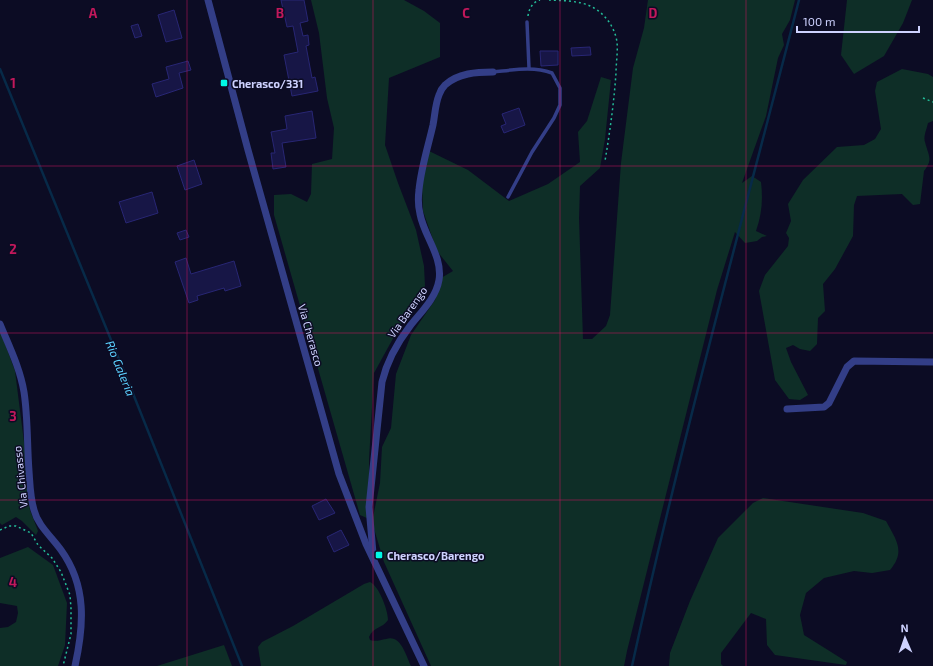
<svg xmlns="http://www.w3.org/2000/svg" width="933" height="666" font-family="'Exo 2',sans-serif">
  <rect width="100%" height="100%" fill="#0c0c24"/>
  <!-- green -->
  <g fill="#0e2e27">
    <polygon points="311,0 404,0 424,11 440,23 440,57 389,78 385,145 398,183 416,230 424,266 425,286 407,313 374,373 369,460 369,519 360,515 274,215 274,195 291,194 307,202 311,194 312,164 332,159 334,128 327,98 319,33"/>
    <path d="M648,0H795L790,20L782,34L784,45L778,58L766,116L742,183L752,176L761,182C763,199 762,214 756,231L767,236L762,237L757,241L745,243L735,232L717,290L627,651L624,666H431L384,562L372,522L380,483L382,447L391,428L396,374L411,335L435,300L441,278L453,271L437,251L423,211L422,186L429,151L468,170L509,201L548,184L580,162L578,132L587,121L601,77L611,80L605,139L600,168L580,186L579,218L583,339H592L606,326L610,315L621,163L633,68L644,28Z"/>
    <polygon points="847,0 912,0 903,23 884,56 854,74 841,55"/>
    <path d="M902,69L928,74L933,77V121L928,123C927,128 923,137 925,142C929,157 933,159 924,171L920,204L913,205L902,194L857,196L854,205L853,236L835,269L823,284L825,311L818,318L817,344L810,351L800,349L793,345L786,348L791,362L808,395L800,400L789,399L775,380L759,291L765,275L788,246L789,238L786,233L791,221L788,204L803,180L837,147L864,145L875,139L881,129L875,91L877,82Z"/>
    <polygon points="0,330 15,371 25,450 26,480 30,510 38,531 36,535 22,521 16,517 2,525 0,523"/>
    <path d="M763,498L863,513L886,521C896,540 906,551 890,570L872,573L854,571L824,578L806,593L800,615L804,635L847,662L846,665L775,655L767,645L766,619L751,613L721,653V664L723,666H669L670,653L690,601L718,538L753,503Z"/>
    <polygon points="28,547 53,565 67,603 65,645 58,666 0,666 0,628 8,627 16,622 18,613 17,606 0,603 0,558"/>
    <path d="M370,582C379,586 388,610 388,620C383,628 373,627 369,637L370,640C376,642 380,640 386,639C401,634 406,656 411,666H261L258,647L262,642L293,626L364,584Z"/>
    <polygon points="224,645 232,666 157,666"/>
  </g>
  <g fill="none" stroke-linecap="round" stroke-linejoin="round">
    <!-- stream -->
    <g stroke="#072a48" stroke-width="2.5">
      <polyline points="0,69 134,396 242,666"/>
      <path d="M632,666C681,442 742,222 799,0"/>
    </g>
  </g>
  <!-- building -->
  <g fill="#171646" stroke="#282674">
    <polygon points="281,0 304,0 308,21 300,23 303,36 308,35 309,45 306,46 312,78 315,77 318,91 292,96 284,55 298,52 293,26 287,27"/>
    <polygon points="174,10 182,38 166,42 158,15"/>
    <polygon points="138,24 142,36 135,38 131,26"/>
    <polygon points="590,47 591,55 572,56 571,48"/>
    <polygon points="540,51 558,51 558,65 541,66"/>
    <polygon points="188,61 191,70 179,73 183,88 156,97 152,84 169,79 166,67"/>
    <polygon points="519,108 525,125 504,133 501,126 506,124 502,114"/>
    <polygon points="312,111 316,138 282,143 286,167 273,169 271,153 275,153 271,132 287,129 285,116"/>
    <polygon points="194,160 202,184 185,190 177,166"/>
    <polygon points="152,192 158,213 126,223 119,202"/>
    <polygon points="186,230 189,237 180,240 177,233"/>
    <polygon points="186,258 191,274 234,261 241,286 225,291 224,288 197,296 198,300 189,303 175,262"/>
    <polygon points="326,499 335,513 319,520 312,506"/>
    <polygon points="341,530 349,545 334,552 327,537"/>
  </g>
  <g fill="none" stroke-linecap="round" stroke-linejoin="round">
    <!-- path -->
    <g stroke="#23be99" stroke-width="1.5" stroke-dasharray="2 3" stroke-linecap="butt">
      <path d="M549,0C563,1 581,0 594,8C606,15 615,28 617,42C618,52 616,63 616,73C614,102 610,131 605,161"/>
      <path d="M528,16C529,8 533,2 540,0"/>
      <polyline points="923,98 933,102"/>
      <polyline points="0,530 9,526 16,526 31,533 38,545 52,558 61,572 70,595 71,608 71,634 63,666"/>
    </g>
    <!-- service -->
    <g stroke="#333e87" stroke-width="3.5">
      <polyline points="527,22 529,68"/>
      <path d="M493,72C513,70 533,66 552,73L560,88V105L554,118L532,152L508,197"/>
    </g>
    <!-- minor -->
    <g stroke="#333e87" stroke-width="7">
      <polyline points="208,0 248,150 339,474 366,544 424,666"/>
      <path d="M0,324C9,346 20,368 24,392C28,418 27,445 29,471C30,484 30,497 34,510C38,526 52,537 61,550C87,586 84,625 75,666"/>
      <polyline points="787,409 824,407 829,403 847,367 854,361 933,362"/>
      <path d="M373,553L369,507L382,382C387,361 397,343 410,326C421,312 436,298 439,280C443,257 424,236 420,214C418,206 418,198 419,190C421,168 428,147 433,125C435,115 435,105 439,95C440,92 442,88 445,85C458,73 477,72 493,72"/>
    </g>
  </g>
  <!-- grid -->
  <path fill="none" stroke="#c2185b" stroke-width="1" stroke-opacity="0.55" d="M187,0V666M373,0V666M560,0V666M746,0V666M0,166H933M0,333H933M0,500H933"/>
  <!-- markers -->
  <g fill="#00f9e6" stroke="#0c0c24" stroke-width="1.5">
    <rect x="220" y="79" width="8" height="8" rx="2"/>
    <rect x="375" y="551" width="8" height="8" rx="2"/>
  </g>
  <g text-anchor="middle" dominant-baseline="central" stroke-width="3" stroke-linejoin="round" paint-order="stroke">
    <!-- poi labels -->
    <g font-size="11" font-weight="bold" fill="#ced2ff" stroke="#0c0c24" text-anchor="start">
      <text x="232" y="83">Cherasco/331</text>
      <text x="387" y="555">Cherasco/Barengo</text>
    </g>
    <!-- street labels -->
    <g font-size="11" fill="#ced2ff" stroke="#0c0c24">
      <text transform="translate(407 312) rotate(-55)">Via Barengo</text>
      <text transform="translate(311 335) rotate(74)">Via Cherasco</text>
      <text transform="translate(20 477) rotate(-96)">Via Chivasso</text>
    </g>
    <!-- water labels -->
    <g font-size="12" font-style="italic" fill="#5cd1ff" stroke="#0c0c24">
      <text transform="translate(121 368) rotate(68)">Rio Galeria</text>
    </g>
  </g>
  <g font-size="13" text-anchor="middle" font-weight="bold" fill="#c2185b" stroke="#0c0c24" stroke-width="3" stroke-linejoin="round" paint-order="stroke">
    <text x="93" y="18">A</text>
    <text x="280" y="18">B</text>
    <text x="466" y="18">C</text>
    <text x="653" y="18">D</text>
    <text x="13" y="88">1</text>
    <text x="13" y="254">2</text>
    <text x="13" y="421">3</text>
    <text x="13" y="587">4</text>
  </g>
  <!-- north arrow -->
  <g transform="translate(905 638) rotate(358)" stroke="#0c0c24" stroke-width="3" paint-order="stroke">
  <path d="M0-3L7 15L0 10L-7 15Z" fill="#ced2ff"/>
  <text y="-6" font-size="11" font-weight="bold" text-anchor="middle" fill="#ced2ff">N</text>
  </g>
  <!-- scale -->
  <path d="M797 26v6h122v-6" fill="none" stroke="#ced2ff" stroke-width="2"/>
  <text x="803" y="26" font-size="12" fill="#ced2ff" stroke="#0c0c24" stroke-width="3" paint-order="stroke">100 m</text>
</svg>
